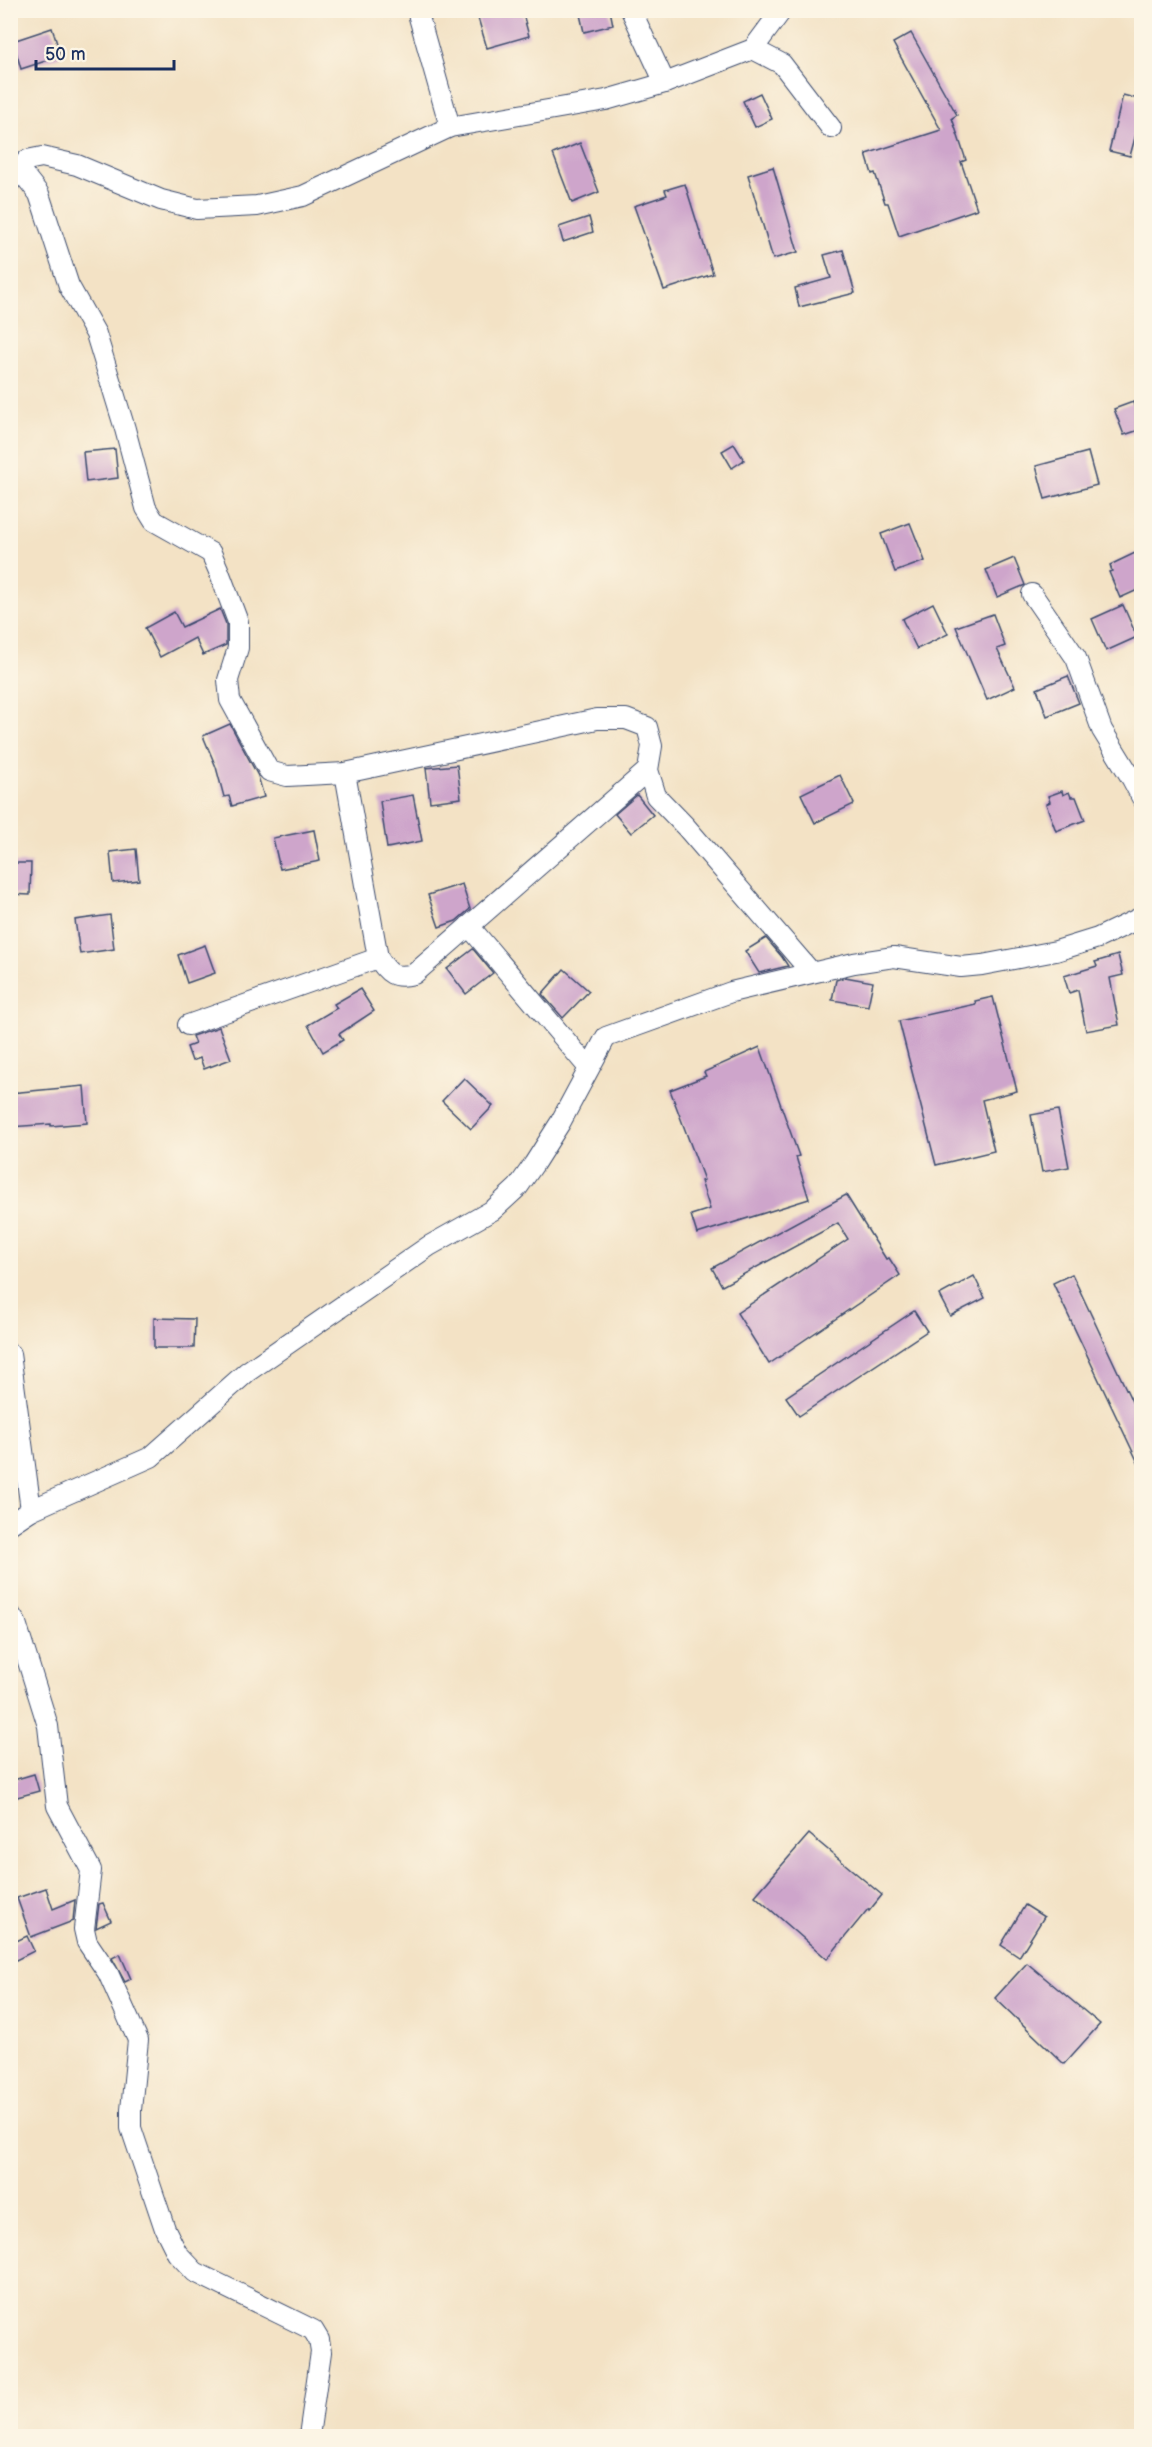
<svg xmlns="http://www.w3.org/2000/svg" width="1152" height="2447" font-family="'Balsamiq Sans',sans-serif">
  <rect width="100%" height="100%" fill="#fcf5e5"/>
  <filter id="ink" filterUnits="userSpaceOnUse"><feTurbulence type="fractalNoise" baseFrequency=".0167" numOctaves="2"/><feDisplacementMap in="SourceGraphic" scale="12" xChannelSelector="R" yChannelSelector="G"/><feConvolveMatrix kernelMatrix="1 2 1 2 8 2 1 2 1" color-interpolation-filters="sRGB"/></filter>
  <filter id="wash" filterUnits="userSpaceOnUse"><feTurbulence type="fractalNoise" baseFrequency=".008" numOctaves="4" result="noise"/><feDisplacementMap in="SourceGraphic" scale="24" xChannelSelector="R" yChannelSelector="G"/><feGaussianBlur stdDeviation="1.35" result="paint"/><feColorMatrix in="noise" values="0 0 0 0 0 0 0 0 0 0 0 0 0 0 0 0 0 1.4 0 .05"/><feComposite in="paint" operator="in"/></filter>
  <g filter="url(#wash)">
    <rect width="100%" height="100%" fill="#f3e2c5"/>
    <g id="blocks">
      <!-- building -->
      <g fill="#cea5cb">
        <polygon points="504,10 522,10 529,36 487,48 478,18"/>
        <polygon points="579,10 610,10 613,25 584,32"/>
        <polygon points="52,28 61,56 21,69 13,41"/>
        <polygon points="911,33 957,115 952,118 966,160 961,162 977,209 899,236 888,203 885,203 875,173 872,174 866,154 941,130 893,43"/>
        <polygon points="760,93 772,119 755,127 743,101"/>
        <polygon points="1123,95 1142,100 1142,112 1130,156 1109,151"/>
        <polygon points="580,143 599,192 572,203 553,154"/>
        <polygon points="773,167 798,252 773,259 748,175"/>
        <polygon points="685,184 713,274 664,290 634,206 667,195 665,190"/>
        <polygon points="589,217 593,232 563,242 559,227"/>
        <polygon points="843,250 855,293 799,307 795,288 831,278 824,255"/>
        <polygon points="1133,402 1142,429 1124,435 1114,409"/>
        <polygon points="734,444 744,460 732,468 722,451"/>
        <polygon points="115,449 118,478 86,482 83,452"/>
        <polygon points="1088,452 1097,485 1045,499 1036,466"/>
        <polygon points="910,523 925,561 895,572 881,534"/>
        <polygon points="1135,553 1142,569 1142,588 1120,598 1109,572 1112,571 1110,565"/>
        <polygon points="1014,558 1025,585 997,597 986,570"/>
        <polygon points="933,603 948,634 917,649 902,619"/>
        <polygon points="1123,605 1137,637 1106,651 1092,619"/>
        <polygon points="220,609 226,624 226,645 203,655 195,638 160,657 145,628 174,612 182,627"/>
        <polygon points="993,614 1005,646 997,649 1015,687 987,700 956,627"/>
        <polygon points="1068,676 1079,703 1047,716 1037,689"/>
        <polygon points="230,724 258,776 264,797 232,806 229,796 224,797 216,767 203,736"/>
        <polygon points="457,765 461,798 430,802 426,768"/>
        <polygon points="840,775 854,804 815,823 801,794"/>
        <polygon points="1062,791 1063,795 1069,792 1071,797 1076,797 1085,820 1056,831 1046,804 1050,802 1048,796"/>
        <polygon points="413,795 422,841 387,848 380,801"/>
        <polygon points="637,795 653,815 631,833 615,814"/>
        <polygon points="314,830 320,861 280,869 273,838"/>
        <polygon points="136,849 139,880 113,883 110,852"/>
        <polygon points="10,863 31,863 30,895 10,894"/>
        <polygon points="462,884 470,909 456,921 439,927 428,895"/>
        <polygon points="110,915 114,949 80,954 75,920"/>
        <polygon points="766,938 782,957 788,966 759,973 745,951"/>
        <polygon points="205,945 215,973 187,983 178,955"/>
        <polygon points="473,949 493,973 466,994 447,969"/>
        <polygon points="1118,955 1123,975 1110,978 1119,1025 1086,1031 1078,990 1069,993 1064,976 1097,966 1095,962"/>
        <polygon points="564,969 589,991 563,1018 542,994"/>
        <polygon points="845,977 873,982 868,1006 832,1000 836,980"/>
        <polygon points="360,989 374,1011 339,1034 343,1040 323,1052 308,1025 337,1008 334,1004"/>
        <polygon points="993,997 1017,1091 982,1100 994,1151 936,1165 899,1021 976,1004 975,1001"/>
        <polygon points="219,1027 231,1059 204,1069 200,1058 192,1061 187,1047 195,1044 192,1036"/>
        <polygon points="760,1047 799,1156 796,1157 809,1199 697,1234 691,1215 710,1209 701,1181 704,1180 670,1090 706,1076 704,1072"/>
        <polygon points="464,1078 493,1106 471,1129 442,1101"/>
        <polygon points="84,1086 87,1123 51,1126 51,1124 10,1127 10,1093"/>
        <polygon points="1058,1110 1069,1167 1042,1172 1031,1115"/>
        <polygon points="846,1195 886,1259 889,1258 900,1275 769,1364 737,1313 848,1239 838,1223 722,1286 712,1268"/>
        <polygon points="1072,1274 1142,1423 1142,1471 1053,1283"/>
        <polygon points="974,1276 985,1298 950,1316 939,1295"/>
        <polygon points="914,1311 927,1331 799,1416 786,1397"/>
        <polygon points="154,1318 195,1319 194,1348 154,1348"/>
        <polygon points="34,1774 39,1791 10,1799 10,1781"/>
        <polygon points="809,1834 882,1895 869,1911 868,1909 827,1959 755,1896"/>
        <polygon points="46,1888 53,1909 75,1900 73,1921 31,1937 17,1898"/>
        <polygon points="103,1903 111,1921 96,1928 99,1904"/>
        <polygon points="1025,1905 1044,1917 1019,1957 1001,1945"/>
        <polygon points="27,1936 34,1951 10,1963 10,1944"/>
        <polygon points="120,1954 131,1979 125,1982 112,1958"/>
        <polygon points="1027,1963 1100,2024 1064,2064 995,1998"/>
      </g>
    </g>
  </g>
  <g filter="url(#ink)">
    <use href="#blocks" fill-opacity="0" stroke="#3b4a6d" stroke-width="1.5"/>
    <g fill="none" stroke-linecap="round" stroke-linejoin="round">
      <defs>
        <g id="minor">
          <polyline points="417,10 450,127"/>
          <polyline points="631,10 665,83"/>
          <polyline points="753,49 782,64 831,128"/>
          <polyline points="20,170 39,194 69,286 96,334 125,429 146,508 154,521 211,553 218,569 238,622 238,648 228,680 230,700 269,771 287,776 345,773 597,719 626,719 647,727 652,746 648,770 656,796 686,827 811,972"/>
          <polyline points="10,182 27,160 42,157 77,165 161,200 197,209 257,206 303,196 450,127 606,100 665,83 753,49 782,10"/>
          <polyline points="1032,594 1076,658 1102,730 1132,779 1142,798"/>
          <path d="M345,773L378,958C389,974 393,979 414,974L648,770"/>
          <polyline points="469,926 588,1067"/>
          <polyline points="188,1025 378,958"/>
          <polyline points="10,1354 31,1510"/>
          <polyline points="10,1524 31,1510 151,1457 247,1372 429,1246 493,1210 518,1187 534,1164 560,1123 606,1037 731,992 854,963 894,957 961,967 982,965 1056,951 1098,938 1142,917"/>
          <polyline points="10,1614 16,1623 48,1726 57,1806 91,1870 84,1929 87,1942 108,1973 138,2040 131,2110 131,2128 165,2229 177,2253 195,2272 313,2330 319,2340 321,2352 309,2436"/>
        </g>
      </defs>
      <!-- minor casing -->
      <use href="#minor" stroke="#3b4a6d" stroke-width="22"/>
      <!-- minor -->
      <use href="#minor" stroke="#fff" stroke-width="20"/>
    </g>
  </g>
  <!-- margin -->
  <rect width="1152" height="2447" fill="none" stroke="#fcf5e5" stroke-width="36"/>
  <!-- scale -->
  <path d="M36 60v9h138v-9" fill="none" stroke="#1b2f5e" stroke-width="3"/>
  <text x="45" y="60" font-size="18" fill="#1b2f5e" stroke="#fcf5e5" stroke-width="4.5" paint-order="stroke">50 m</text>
</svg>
